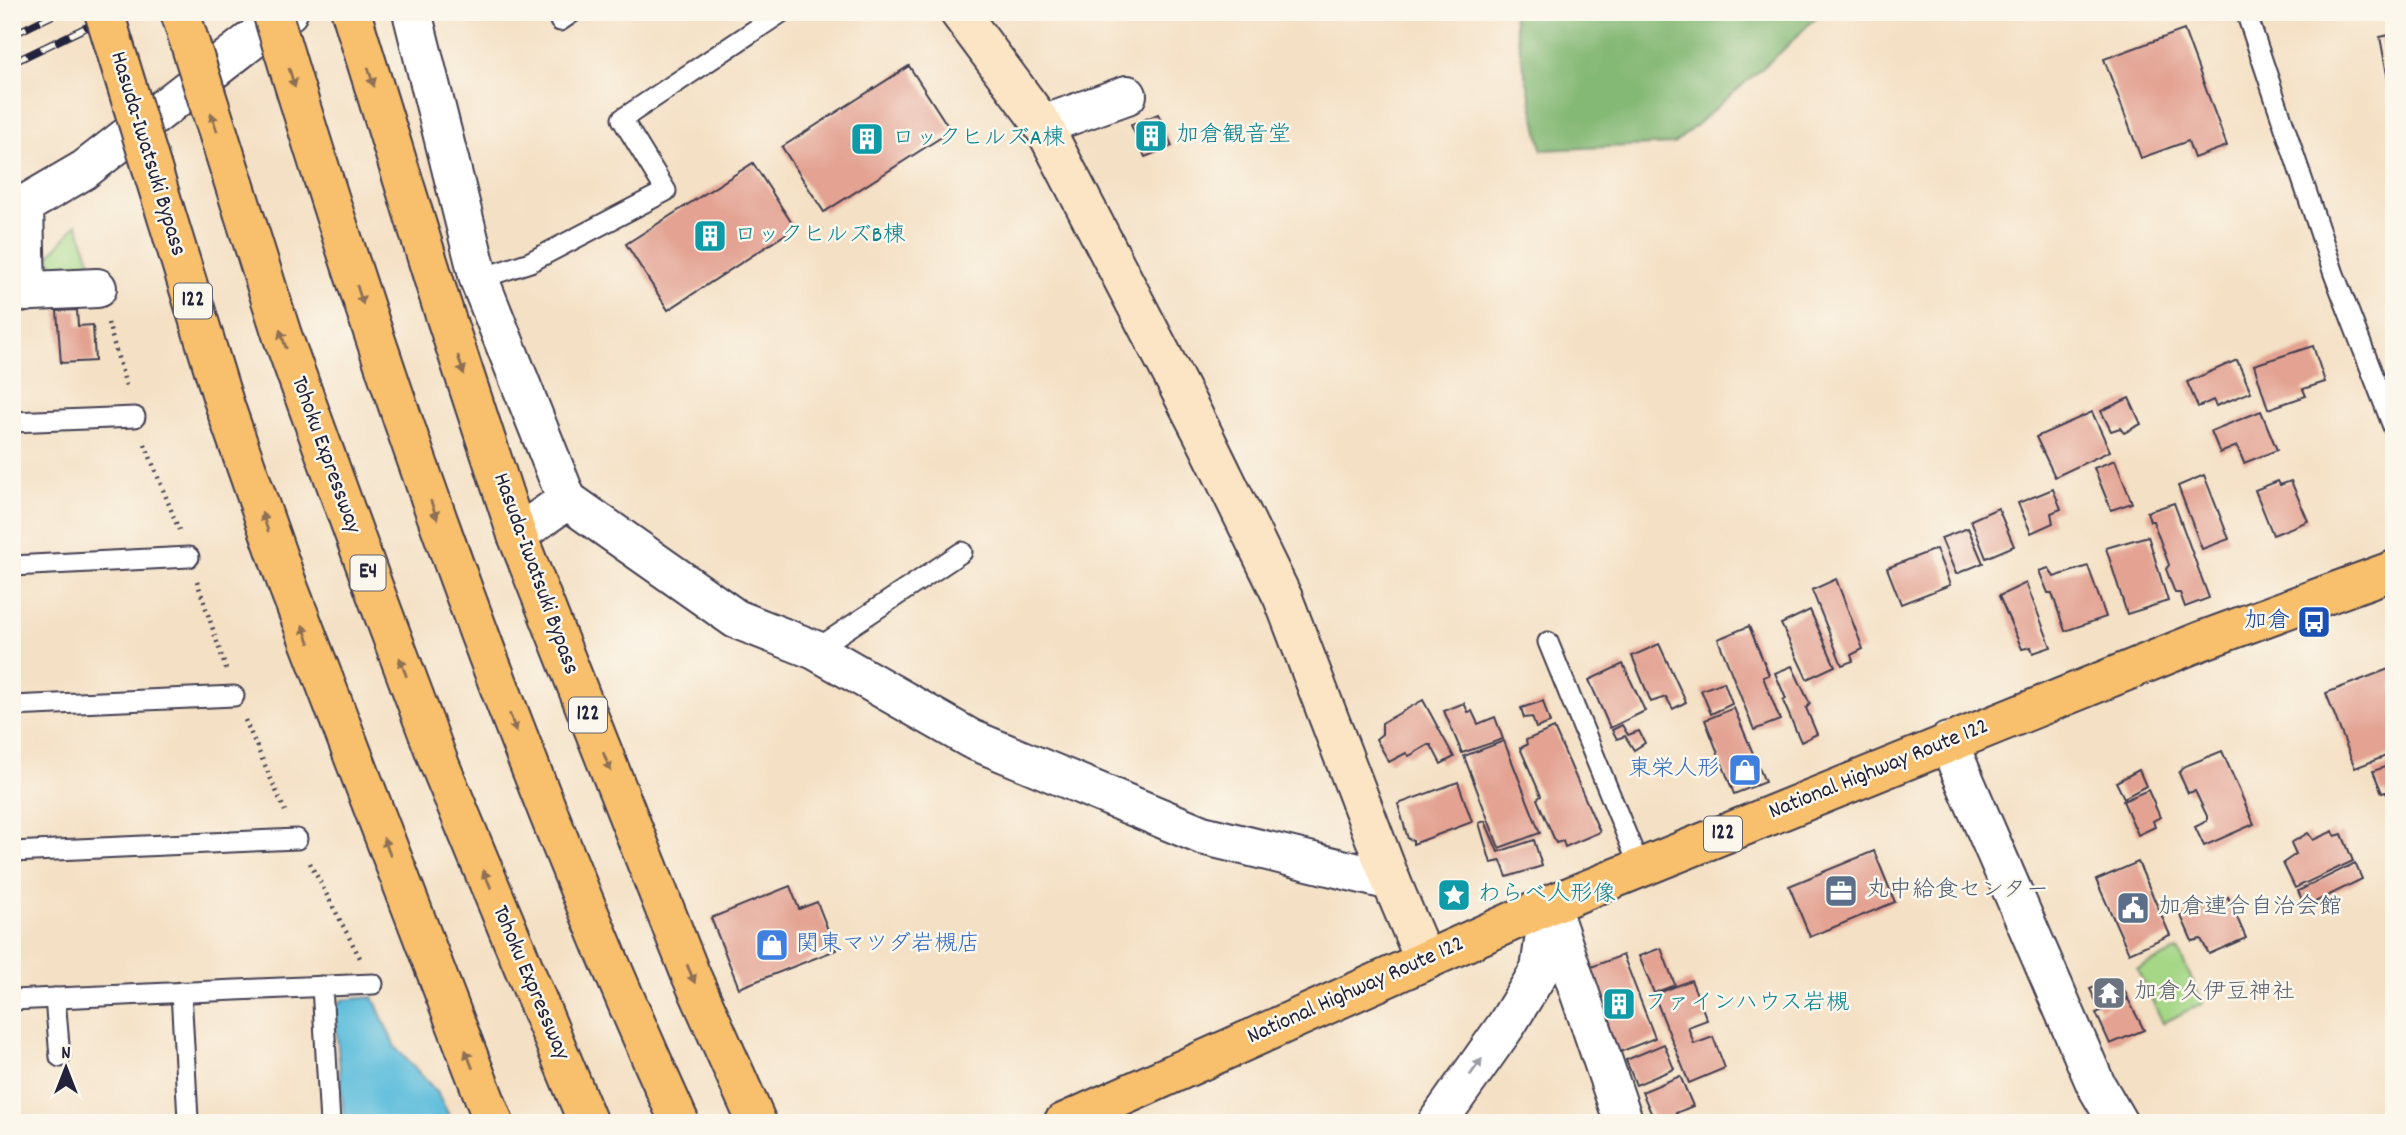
<svg xmlns="http://www.w3.org/2000/svg" width="2406" height="1135" font-family="Dekko,'Klee One',sans-serif">
  <rect width="100%" height="100%" fill="#fbf7ec"/>
  <filter id="ink" filterUnits="userSpaceOnUse"><feTurbulence type="fractalNoise" baseFrequency=".0143" numOctaves="2"/><feDisplacementMap in="SourceGraphic" scale="14" xChannelSelector="R" yChannelSelector="G"/><feConvolveMatrix kernelMatrix="1 2 1 2 8 2 1 2 1" color-interpolation-filters="sRGB"/></filter>
  <filter id="wash" filterUnits="userSpaceOnUse"><feTurbulence type="fractalNoise" baseFrequency=".00686" numOctaves="4" result="noise"/><feDisplacementMap in="SourceGraphic" scale="28" xChannelSelector="R" yChannelSelector="G"/><feGaussianBlur stdDeviation="1.57" result="paint"/><feColorMatrix in="noise" values="0 0 0 0 0 0 0 0 0 0 0 0 0 0 0 0 0 1.4 0 .05"/><feComposite in="paint" operator="in"/></filter>
  <g filter="url(#wash)">
    <rect width="100%" height="100%" fill="#f4e0c4"/>
    <!-- green -->
    <g fill="#a5d787" stroke="#647c61" stroke-width="2">
      <polygon points="77,224 93,268 56,274 49,256"/>
      <polygon points="2178,950 2203,1003 2163,1023 2137,969"/>
    </g>
    <!-- forest -->
    <polygon fill="#84b874" stroke="#536d58" stroke-width="2" points="1512,12 1821,12 1781,52 1674,144 1542,150"/>
    <!-- water -->
    <polygon fill="#5ebedc" stroke="#40708c" stroke-width="2" points="373,997 395,1047 437,1092 453,1123 344,1123 335,1008 342,1000"/>
    <g id="blocks">
      <!-- building -->
      <g fill="#e3a292">
        <polygon points="2184,30 2227,146 2194,158 2188,141 2141,158 2104,59"/>
        <polygon points="2394,34 2394,101 2392,101 2380,37"/>
        <polygon points="909,66 951,131 824,212 782,147"/>
        <polygon points="1158,114 1172,146 1145,157 1131,125"/>
        <polygon points="753,163 795,228 668,310 626,244"/>
        <polygon points="77,310 78,326 93,325 95,361 61,363 57,311"/>
        <polygon points="2313,346 2325,382 2303,389 2306,396 2268,409 2254,365"/>
        <polygon points="2237,360 2251,392 2216,406 2213,400 2198,407 2187,382"/>
        <polygon points="2129,398 2141,424 2124,433 2120,428 2111,431 2101,411"/>
        <polygon points="2261,411 2277,450 2244,463 2237,446 2220,453 2211,431"/>
        <polygon points="2092,412 2110,451 2055,477 2036,437"/>
        <polygon points="2115,460 2132,503 2111,510 2094,468"/>
        <polygon points="2204,475 2229,539 2202,549 2178,486"/>
        <polygon points="2278,481 2280,485 2291,481 2308,521 2273,535 2255,490"/>
        <polygon points="2053,489 2061,509 2051,513 2053,523 2031,533 2018,503"/>
        <polygon points="2174,503 2209,598 2185,607 2180,593 2175,593 2166,569 2169,565 2153,521 2150,521 2147,512"/>
        <polygon points="1998,508 2014,546 1986,558 1971,520"/>
        <polygon points="1968,528 1983,563 1956,574 1941,538"/>
        <polygon points="2148,536 2168,601 2127,614 2106,548"/>
        <polygon points="1936,549 1950,585 1901,604 1887,568"/>
        <polygon points="2088,566 2106,617 2065,631 2052,593 2048,593 2039,571 2049,568 2054,577"/>
        <polygon points="1836,579 1863,649 1851,655 1853,661 1842,665 1812,590"/>
        <polygon points="2026,583 2051,647 2033,653 2031,647 2022,649 1999,596"/>
        <polygon points="1810,610 1835,666 1807,679 1781,624"/>
        <polygon points="1749,626 1769,675 1763,677 1780,720 1754,730 1718,639"/>
        <polygon points="1659,644 1686,702 1673,709 1666,697 1651,702 1632,656"/>
        <polygon points="1623,664 1645,711 1610,728 1589,680"/>
        <polygon points="1792,666 1810,704 1806,708 1817,734 1801,742 1783,701 1786,699 1775,673"/>
        <polygon points="2394,667 2394,753 2355,768 2326,693"/>
        <polygon points="1724,682 1732,704 1711,714 1701,690"/>
        <polygon points="1423,700 1454,757 1441,764 1431,745 1428,745 1409,756 1406,753 1389,762 1376,739 1382,734 1382,723"/>
        <polygon points="1543,701 1550,723 1536,728 1532,717 1524,718 1521,708"/>
        <polygon points="1464,703 1468,712 1472,711 1478,724 1495,717 1503,739 1462,753 1444,711"/>
        <polygon points="1734,708 1765,782 1734,794 1705,720"/>
        <polygon points="1622,725 1628,735 1639,731 1645,743 1634,750 1625,736 1617,739 1612,730"/>
        <polygon points="1554,728 1600,832 1565,847 1563,841 1556,843 1537,799 1541,796 1520,748 1527,745 1526,740"/>
        <polygon points="1504,741 1540,833 1499,848 1464,756"/>
        <polygon points="2222,751 2254,824 2204,846 2195,827 2207,821 2207,816 2195,791 2188,793 2179,773 2183,767"/>
        <polygon points="2394,764 2394,810 2386,792 2382,793 2373,771"/>
        <polygon points="2139,770 2146,786 2124,798 2116,782"/>
        <polygon points="1458,782 1472,822 1413,844 1413,840 1408,839 1398,804"/>
        <polygon points="2148,790 2160,817 2153,821 2155,827 2138,835 2123,801"/>
        <polygon points="1485,821 1498,852 1534,840 1542,866 1507,877 1501,861 1491,863 1479,823"/>
        <polygon points="2333,831 2335,836 2342,834 2353,861 2295,888 2283,863 2296,854 2291,843 2308,833 2313,840"/>
        <polygon points="1874,851 1895,902 1810,937 1789,886"/>
        <polygon points="2138,862 2170,935 2129,953 2096,880"/>
        <polygon points="2355,863 2362,879 2305,907 2298,891"/>
        <polygon points="790,886 799,909 817,902 836,950 739,988 711,918"/>
        <polygon points="2228,897 2246,938 2209,954 2201,939 2192,941 2181,916"/>
        <polygon points="1661,948 1675,985 1654,993 1639,956"/>
        <polygon points="1623,955 1655,1038 1615,1054 1583,970"/>
        <polygon points="2118,978 2128,998 2100,1009 2090,989"/>
        <polygon points="1691,980 1707,1020 1688,1027 1694,1044 1713,1037 1725,1068 1689,1083 1654,995"/>
        <polygon points="2128,999 2144,1030 2110,1044 2096,1013"/>
        <polygon points="1664,1044 1674,1069 1636,1085 1626,1060"/>
        <polygon points="1680,1076 1693,1106 1676,1113 1678,1118 1668,1123 1662,1123 1661,1120 1655,1122 1642,1092"/>
      </g>
    </g>
  </g>
  <g filter="url(#ink)">
    <use href="#blocks" fill-opacity="0" stroke="#423e50" stroke-width="2"/>
    <g fill="none" stroke-linecap="round" stroke-linejoin="round">
      <defs>
        <g id="lane">
          <polyline points="2246,12 2334,274 2394,429"/>
          <polyline points="560,21 573,12"/>
          <polyline points="479,279 530,262 666,191 622,119 782,12"/>
          <polyline points="12,422 135,417"/>
          <polyline points="12,566 189,557"/>
          <polyline points="1548,642 1640,868"/>
          <polyline points="815,650 962,552"/>
          <polyline points="12,706 234,696"/>
          <polyline points="12,852 297,839"/>
          <polyline points="322,986 330,1123"/>
          <polyline points="181,992 188,1119"/>
          <polyline points="55,998 60,1057"/>
          <polyline points="12,1000 373,984"/>
        </g>
        <g id="street">
          <polyline points="412,12 479,279 567,500 517,535"/>
          <polyline points="1043,125 1127,95"/>
          <polyline points="12,292 97,288"/>
          <polyline points="26,292 24,205 84,170 288,12"/>
          <polyline points="567,500 736,619 815,650 971,739 1202,835 1391,881"/>
          <polyline points="1948,742 2096,1085 2118,1123"/>
          <polyline points="1551,909 1624,1123"/>
          <polyline points="1437,1123 1507,1024 1540,970 1549,905"/>
        </g>
        <polyline id="secondary" points="959,12 1043,125 1203,434 1283,598 1391,881 1425,961"/>
        <g id="highway">
          <polyline points="351,12 440,300 517,535 690,973 757,1123"/>
          <polyline points="288,586 494,1123"/>
          <polyline points="1063,1123 1549,905 2201,641 2394,570"/>
        </g>
      </defs>
      <!-- lane casing -->
      <use href="#lane" stroke="#423e50" stroke-width="23"/>
      <!-- street casing -->
      <use href="#street" stroke="#423e50" stroke-width="42"/>
      <!-- secondary casing -->
      <use href="#secondary" stroke="#423e50" stroke-width="42"/>
      <!-- highway casing -->
      <use href="#highway" stroke="#423e50" stroke-width="42"/>
      <!-- path -->
      <g stroke="#423e50" stroke-width="4.5" stroke-dasharray="2 5" stroke-linecap="butt">
        <polyline points="108,323 127,389"/>
        <polyline points="145,444 179,530"/>
        <polyline points="197,581 226,669"/>
        <polyline points="245,720 285,811"/>
        <polyline points="310,863 360,958"/>
      </g>
      <!-- lane -->
      <use href="#lane" stroke="#fff" stroke-width="19"/>
      <!-- street -->
      <use href="#street" stroke="#fff" stroke-width="38"/>
      <!-- secondary -->
      <use href="#secondary" stroke="#fce5c4" stroke-width="38"/>
      <!-- highway -->
      <use href="#highway" stroke="#f8bf6c" stroke-width="38"/>
      <defs>
        <g id="rail">
          <polyline points="12,35 59,12"/>
          <polyline points="12,63 118,12"/>
        </g>
      </defs>
      <!-- rail casing -->
      <use href="#rail" stroke="#22223b" stroke-width="8"/>
      <!-- rail -->
      <use href="#rail" stroke="#fbf7ec" stroke-width="5" stroke-dasharray="16" stroke-linecap="butt"/>
      <defs>
        <g id="highway-bridge">
          <polyline points="104,12 225,406 288,586"/>
          <polyline points="180,12 282,335 373,586 439,763 588,1123"/>
          <path d="M272,12C385,390 517,763 680,1123"/>
        </g>
      </defs>
      <!-- highway-bridge casing -->
      <use href="#highway-bridge" stroke="#423e50" stroke-width="42" stroke-linecap="butt"/>
      <!-- highway-bridge -->
      <use href="#highway-bridge" stroke="#f8bf6c" stroke-width="38"/>
    </g>
    <!-- one-way arrows -->
    <defs><path id="oneway-solid" d="M-6-.8H1V-3.2L6.5 0L1 3.2V.8H-6Z" transform="scale(1.75)"/></defs>
    <g fill="#8d7054">
      <use href="#oneway-solid" transform="translate(371 77) rotate(73)"/>
      <use href="#oneway-solid" transform="translate(292 78) rotate(73)"/>
      <use href="#oneway-solid" transform="translate(214 122) rotate(-108)"/>
      <use href="#oneway-solid" transform="translate(360 295) rotate(72)"/>
      <use href="#oneway-solid" transform="translate(283 339) rotate(-109)"/>
      <use href="#oneway-solid" transform="translate(461 365) rotate(72)"/>
      <use href="#oneway-solid" transform="translate(434 510) rotate(70)"/>
      <use href="#oneway-solid" transform="translate(265 522) rotate(-109)"/>
      <use href="#oneway-solid" transform="translate(306 634) rotate(-111)"/>
      <use href="#oneway-solid" transform="translate(403 667) rotate(-110)"/>
      <use href="#oneway-solid" transform="translate(513 723) rotate(70)"/>
      <use href="#oneway-solid" transform="translate(607 762) rotate(68)"/>
      <use href="#oneway-solid" transform="translate(387 847) rotate(-111)"/>
      <use href="#oneway-solid" transform="translate(487 879) rotate(-113)"/>
      <use href="#oneway-solid" transform="translate(691 974) rotate(67)"/>
      <use href="#oneway-solid" transform="translate(469 1059) rotate(-111)"/>
    </g>
    <use fill="#9c9ca7" href="#oneway-solid" transform="translate(1476 1067) rotate(-54)"/>
  </g>
  <!-- icons -->
  <defs>
    <symbol id="building-square" viewBox="-11 -11 22 22"><rect x="-9" y="-9" width="18" height="18" rx="4" fill="#0f9aa8" stroke="#fbf7ec"/><path d="M-4-6H4V6H1V3H-1V6H-4ZM-2.5-4.3h1.7v1.8h-1.7ZM.8-4.3h1.7v1.8H.8ZM-2.5-1h1.7V.8h-1.7ZM.8-1h1.7V.8H.8Z" fill="#fff"/></symbol>
    <symbol id="bus-square" viewBox="-11 -11 22 22"><rect x="-9" y="-9" width="18" height="18" rx="4" fill="#1a4fb4" stroke="#fbf7ec"/><path d="M-5-6H5V4H4V6H2V4H-2V6H-4V4H-5ZM-3.5-4V0h7V-4ZM-3.5 1.2v1.5H-2V1.2ZM2 1.2v1.5H3.5V1.2Z" fill="#fff"/></symbol>
    <symbol id="shop-square" viewBox="-11 -11 22 22"><rect x="-9" y="-9" width="18" height="18" rx="4" fill="#3f7fe0" stroke="#fbf7ec"/><path d="M-5-2.5h2.3a2.7 3.5 0 0 1 5.4 0H5L5.5 6h-11ZM-1.5-2.5h3a1.5 2.3 0 0 0-3 0Z" fill="#fff"/></symbol>
    <symbol id="office-square" viewBox="-11 -11 22 22"><rect x="-9" y="-9" width="18" height="18" rx="4" fill="#5c6f8a" stroke="#fbf7ec"/><path d="M-6-3h4V-5.5h4V-3h4V5H-6ZM-1-4.5V-3h2v-1.5ZM-6 0V1H6V0Z" fill="#fff"/></symbol>
    <symbol id="sight-square" viewBox="-11 -11 22 22"><rect x="-9" y="-9" width="18" height="18" rx="4" fill="#0f9aa8" stroke="#fbf7ec"/><path d="M0-6L1.8-2.2L6-1.7L2.9 1.2L3.7 5.4L0 3.3L-3.7 5.4L-2.9 1.2L-6-1.7L-1.8-2.2Z" fill="#fff"/></symbol>
    <symbol id="civic-square" viewBox="-11 -11 22 22"><rect x="-9" y="-9" width="18" height="18" rx="4" fill="#5c6f8a" stroke="#fbf7ec"/><path d="M-.6-6.5H3V-4.5H.6V-3L4-1V1h2V6H-6V1h2V-1L-.6-3ZM-1.2 2.5V6h2.4V2.5Z" fill="#fff"/></symbol>
    <symbol id="temple-square" viewBox="-11 -11 22 22"><rect x="-9" y="-9" width="18" height="18" rx="4" fill="#6b7280" stroke="#fbf7ec"/><path d="M0-6L5-2H3V0L6.5 2.5H4V6H1.5V3h-3V6H-4V2.5H-6.5L-3 0V-2H-5Z" fill="#fff"/></symbol>
  </defs>
  <g fill-rule="evenodd">
    <use href="#building-square" x="1132" y="117" width="38" height="38"/>
    <use href="#building-square" x="848" y="120" width="38" height="38"/>
    <use href="#building-square" x="691" y="217" width="38" height="38"/>
    <use href="#bus-square" x="2295" y="603" width="38" height="38"/>
    <use href="#shop-square" x="1726" y="751" width="38" height="38"/>
    <use href="#office-square" x="1822" y="872" width="38" height="38"/>
    <use href="#sight-square" x="1435" y="876" width="38" height="38"/>
    <use href="#civic-square" x="2114" y="889" width="38" height="38"/>
    <use href="#shop-square" x="753" y="926" width="38" height="38"/>
    <use href="#temple-square" x="2090" y="974" width="38" height="38"/>
    <use href="#building-square" x="1600" y="985" width="38" height="38"/>
  </g>
  <g text-anchor="middle" dominant-baseline="central" stroke-width="5" stroke-linejoin="round" paint-order="stroke">
    <!-- shield labels -->
    <g fill="#fbf7ec" stroke="#636270" stroke-width="2">
      <rect x="174" y="283.5" width="38" height="35" rx="5"/>
      <rect x="350.5" y="555.5" width="35" height="35" rx="5"/>
      <rect x="569" y="697.5" width="38" height="35" rx="5"/>
      <rect x="1704" y="816.5" width="38" height="35" rx="5"/>
    </g>
    <g font-size="21" font-weight="bold" fill="#22223b">
      <text x="193" y="301">122</text>
      <text x="368" y="573">E4</text>
      <text x="588" y="715">122</text>
      <text x="1723" y="834">122</text>
    </g>
    <!-- culture labels -->
    <g font-size="23" fill="#0d838f" stroke="#fbf7ec" text-anchor="start">
      <text x="1176" y="136">加倉観音堂</text>
      <text x="892" y="139">ロックヒルズA棟</text>
      <text x="734" y="236">ロックヒルズB棟</text>
      <text x="1478" y="895">わらべ人形像</text>
      <text x="1644" y="1004">ファインハウス岩槻</text>
    </g>
    <!-- street labels -->
    <g font-size="23" fill="#22223b" stroke="#fbf7ec">
      <text transform="translate(147 154) rotate(73)">Hasuda-Iwatsuki Bypass</text>
      <text transform="translate(325 455) rotate(70)">Tohoku Expressway</text>
      <text transform="translate(535 574) rotate(70)">Hasuda-Iwatsuki Bypass</text>
      <text transform="translate(1879 770) rotate(-22)">National Highway Route 122</text>
      <text transform="translate(530 983) rotate(67)">Tohoku Expressway</text>
      <text transform="translate(1356 991) rotate(-24)">National Highway Route 122</text>
    </g>
    <!-- transit labels -->
    <g font-size="23" fill="#164399" stroke="#fbf7ec" text-anchor="end">
      <text x="2290" y="622">加倉</text>
    </g>
    <!-- shop labels -->
    <g font-size="23" fill="#366cbe" stroke="#fbf7ec" text-anchor="end">
      <text x="1720" y="770">東栄人形</text>
      <text x="796" y="945" text-anchor="start">関東マツダ岩槻店</text>
    </g>
    <!-- service labels -->
    <g font-size="23" fill="#4e5e75" stroke="#fbf7ec" text-anchor="start">
      <text x="1866" y="891">丸中給食センター</text>
      <text x="2158" y="908">加倉連合自治会館</text>
    </g>
    <!-- worship labels -->
    <g font-size="23" fill="#5b616d" stroke="#fbf7ec" text-anchor="start">
      <text x="2134" y="993">加倉久伊豆神社</text>
    </g>
  </g>
  <!-- margin -->
  <rect width="2406" height="1135" fill="none" stroke="#fbf7ec" stroke-width="42"/>
  <!-- north arrow -->
  <g transform="translate(66 1068)" stroke="#fbf7ec" stroke-width="5" paint-order="stroke">
  <path d="M0-5L12 26L0 18L-12 26Z" fill="#22223b"/>
  <text y="-10" font-size="19" font-weight="bold" text-anchor="middle" fill="#22223b">N</text>
  </g>
</svg>
